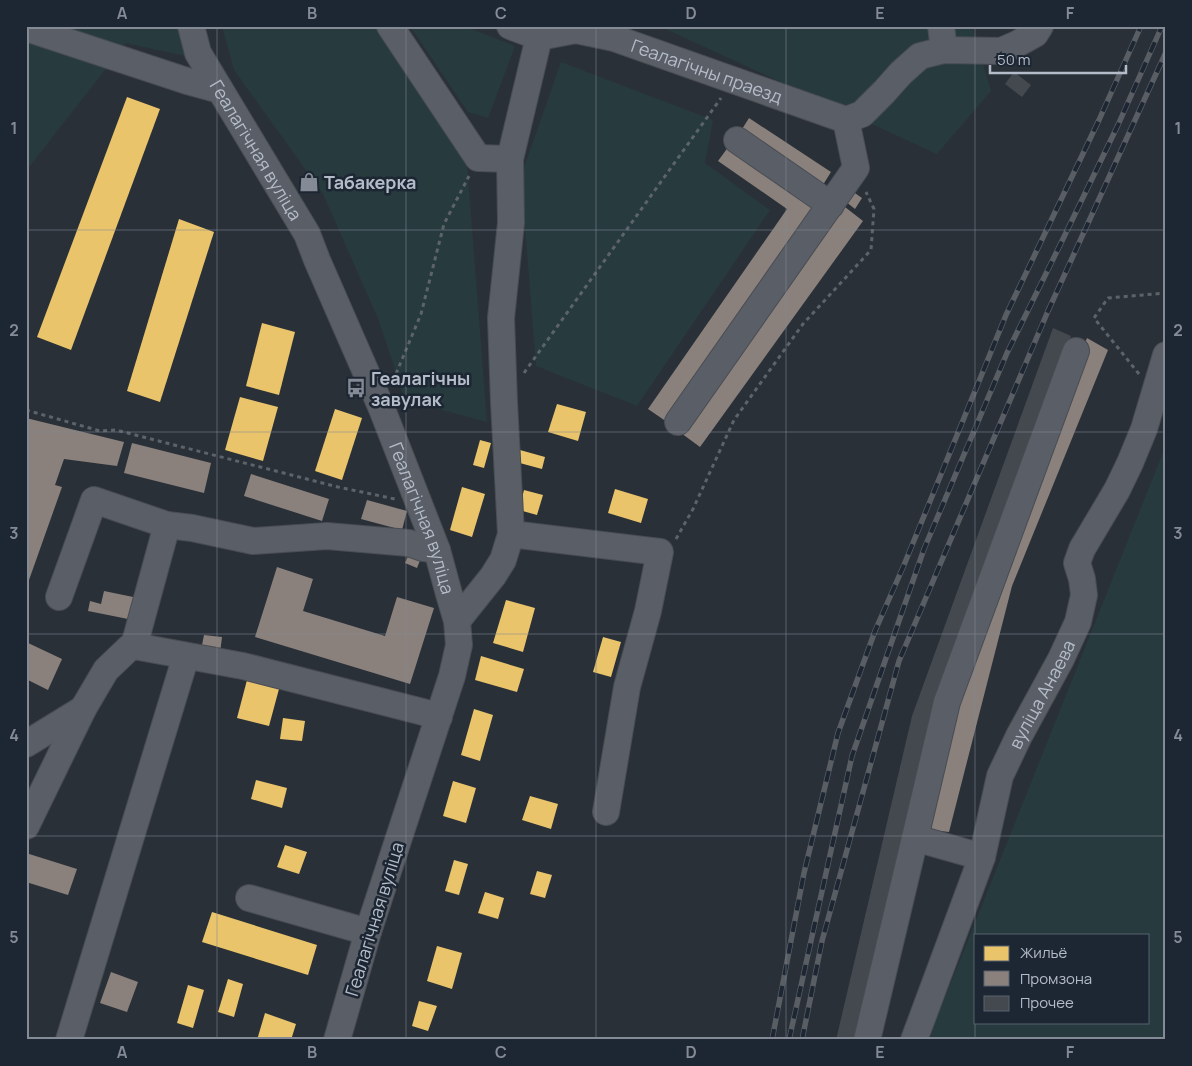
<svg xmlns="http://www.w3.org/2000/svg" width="1192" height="1066" font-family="Manrope,sans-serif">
  <rect width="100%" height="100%" fill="#2a3038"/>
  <!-- green -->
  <g fill="#273a3e" fill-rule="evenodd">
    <polygon points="26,26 195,26 212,62 126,43 26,171"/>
    <polygon points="222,26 380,26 467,163 487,422 405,400 379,321 323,194 234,70"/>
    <polygon points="410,26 463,26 515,46 488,118 468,112"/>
    <polygon points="659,26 972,26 991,91 937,154"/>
    <polygon points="561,62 713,120 705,163 770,210 637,406 536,366 521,176"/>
    <path d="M1166,445V1040H930L936,1020ZM976,935H1148V1022H976Z"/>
  </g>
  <!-- homes -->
  <g fill="#e9c46a">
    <polygon points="127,97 160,109 71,350 37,337"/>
    <polygon points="179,219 214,232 160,402 127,391"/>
    <polygon points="262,323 295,332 279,395 246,386"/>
    <polygon points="240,397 278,407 263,461 225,450"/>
    <polygon points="557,404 586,412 578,441 548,432"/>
    <polygon points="335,409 362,418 342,480 315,471"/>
    <polygon points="480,440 491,443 484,468 473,465"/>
    <polygon points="520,450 545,457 542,469 516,462"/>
    <polygon points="462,487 485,494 472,537 450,530"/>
    <polygon points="615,489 648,499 641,523 608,513"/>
    <polygon points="524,490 543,495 537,515 519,510"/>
    <polygon points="506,600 535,608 523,652 493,643"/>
    <polygon points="603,637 621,642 611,677 593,672"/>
    <polygon points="481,656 524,669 517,692 475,680"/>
    <polygon points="247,680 279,689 269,726 237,718"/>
    <polygon points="474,709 493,715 480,761 461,755"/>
    <polygon points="283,718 305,721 302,741 280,739"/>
    <polygon points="256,780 287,788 282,808 251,799"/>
    <polygon points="453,781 476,788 466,823 443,816"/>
    <polygon points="530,796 558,804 551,829 522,820"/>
    <polygon points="285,845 307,852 299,874 277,867"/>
    <polygon points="454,860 468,864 459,895 445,891"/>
    <polygon points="537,871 552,875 545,898 530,894"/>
    <polygon points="485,892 504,898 498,919 478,913"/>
    <polygon points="212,912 317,945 308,975 202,942"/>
    <polygon points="437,946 462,953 452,989 427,981"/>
    <polygon points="228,979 243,984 234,1017 218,1012"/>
    <polygon points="188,985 204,990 193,1028 177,1023"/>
    <polygon points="419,1001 437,1006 428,1031 412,1026"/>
    <polygon points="265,1013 296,1024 291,1040 257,1040"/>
  </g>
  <!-- industry -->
  <g fill="#8a817c">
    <polygon points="749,118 831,172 821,188 739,134"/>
    <polygon points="729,146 816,207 667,422 648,409 787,209 718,161"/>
    <polygon points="852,191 862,198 855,209 845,201"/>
    <polygon points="845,207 863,221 700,447 681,433"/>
    <polygon points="1087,338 1108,350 1012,586 949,832 924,829 996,581"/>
    <polygon points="26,418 124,442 117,466 64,459 55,485 62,487 29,580 26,579"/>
    <polygon points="132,443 211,463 204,493 124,473"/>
    <polygon points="251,474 329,499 322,521 244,496"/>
    <polygon points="367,500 407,511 402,530 361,519"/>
    <polygon points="410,552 421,558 417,568 405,563"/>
    <polygon points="277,567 313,579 303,611 385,636 397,597 434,608 410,684 255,637"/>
    <polygon points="104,591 138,598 133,620 88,611 90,601 101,604"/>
    <polygon points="204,635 222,637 220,653 201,650"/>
    <polygon points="26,642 62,659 48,690 26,679"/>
    <polygon points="26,853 77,869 68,895 26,882"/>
    <polygon points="111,972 138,982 127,1012 100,1003"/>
  </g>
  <!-- building -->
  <g fill="#444950">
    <polygon points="1014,72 1031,85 1022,97 1005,84"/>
    <polygon points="1053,328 1071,336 929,725 854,1040 836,1040 912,716"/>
  </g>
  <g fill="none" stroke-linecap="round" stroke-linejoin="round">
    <defs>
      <g id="minor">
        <path id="s1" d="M191,26L198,53L307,234L317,260L382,409L437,550L449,594L457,621L459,645L452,676L368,932L337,1040"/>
        <polyline points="390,26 478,158 510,159"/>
        <path id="s2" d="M510,26L539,37L576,30L614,38L846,120"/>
        <polyline points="941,26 944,50"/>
        <polyline points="26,28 187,81 220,90"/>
        <polyline points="846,120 862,114 884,92 901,73 920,56 944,50 1001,51 1017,44 1035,34 1040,26"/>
        <polyline points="737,140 831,205"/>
        <polyline points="678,422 856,168 846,120"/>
        <polyline points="511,534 660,552 648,611 627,687 606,812"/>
        <polyline points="59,597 94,500 167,525 192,528 253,541 327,536 409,543 423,548 437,550"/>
        <polyline points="457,621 493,576 503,560 511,534 504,402 501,318 511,223 510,159 539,37"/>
        <polyline points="134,646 167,525"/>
        <polyline points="26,744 83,709"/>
        <polyline points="26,826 83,709 106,670 130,647 134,646 243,666 423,712 439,717"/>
        <polyline points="982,857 915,838 947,702 1076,351"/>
        <polyline points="249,898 368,932"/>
        <polyline points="69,1040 186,656"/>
        <polyline points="867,1040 915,838"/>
        <path id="s3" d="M914,1040L982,857L1000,776L1019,736L1061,659L1078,622L1084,595L1082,579L1077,563L1082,549L1117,490L1130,463L1144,429L1166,355"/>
      </g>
    </defs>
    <!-- minor casing -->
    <use href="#minor" stroke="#484c53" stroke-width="28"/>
    <!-- path -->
    <g stroke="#5d636a" stroke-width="3" stroke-dasharray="4 4" stroke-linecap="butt">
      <polyline points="524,373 721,98"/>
      <polyline points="1139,374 1094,318 1108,298 1166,293"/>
      <polyline points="393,381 421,314 444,224 469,176"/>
      <polyline points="26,410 100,431 116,430 338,487 395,499"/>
      <polyline points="676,539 693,509 734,420 803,324 871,250 874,209 866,192"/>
    </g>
    <!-- minor -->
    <use href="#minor" stroke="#5a5e66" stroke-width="26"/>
    <defs>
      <g id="rail">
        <polyline points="772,1040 804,873 838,733 875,631 904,565 1006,315 1099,120 1141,26"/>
        <polyline points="789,1040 852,756 924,549 1007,353 1062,241 1118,125 1162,26"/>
        <polyline points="802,1040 822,941 899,661 1048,311 1166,52"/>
      </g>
    </defs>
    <!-- rail casing -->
    <use href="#rail" stroke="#595d64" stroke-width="5.5"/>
    <!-- rail -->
    <use href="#rail" stroke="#1d2633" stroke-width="4" stroke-dasharray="11" stroke-linecap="butt"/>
  </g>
  <!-- grid -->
  <path fill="none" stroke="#848b96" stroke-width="1" stroke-opacity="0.55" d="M217,26V1040M406,26V1040M596,26V1040M786,26V1040M975,26V1040M26,230H1166M26,432H1166M26,634H1166M26,836H1166"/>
  <!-- icons -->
  <defs>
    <symbol id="shop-bare" viewBox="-9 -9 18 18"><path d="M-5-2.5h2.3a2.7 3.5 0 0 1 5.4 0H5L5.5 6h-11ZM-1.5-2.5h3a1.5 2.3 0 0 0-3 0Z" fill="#848b96" stroke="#1d2633" stroke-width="2.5" paint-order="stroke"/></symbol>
    <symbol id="bus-bare" viewBox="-9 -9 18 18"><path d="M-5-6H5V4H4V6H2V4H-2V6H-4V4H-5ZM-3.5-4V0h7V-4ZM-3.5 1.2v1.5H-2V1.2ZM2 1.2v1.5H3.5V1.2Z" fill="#848b96" stroke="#1d2633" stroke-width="2.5" paint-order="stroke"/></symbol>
  </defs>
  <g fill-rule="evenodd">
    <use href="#shop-bare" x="295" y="168" width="28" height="28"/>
    <use href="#bus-bare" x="342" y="374" width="28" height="28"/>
  </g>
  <g text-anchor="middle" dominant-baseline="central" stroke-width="5" stroke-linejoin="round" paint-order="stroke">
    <!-- street labels -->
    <g font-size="18" fill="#b4bcc9" stroke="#1d2633">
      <text stroke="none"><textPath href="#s2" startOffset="206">Геалагічны праезд</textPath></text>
      <text stroke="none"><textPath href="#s1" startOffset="141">Геалагічная вуліца</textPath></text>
      <text stroke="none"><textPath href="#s1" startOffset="546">Геалагічная вуліца</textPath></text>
      <text stroke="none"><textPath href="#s3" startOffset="370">вуліца Анаева</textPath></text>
      <text transform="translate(374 919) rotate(-73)">Геалагічная вуліца</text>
    </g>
    <!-- poi labels -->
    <g font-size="18" font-weight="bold" fill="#b4bcc9" stroke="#1d2633" text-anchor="start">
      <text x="324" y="182">Табакерка</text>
      <text x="371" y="378">Геалагічны<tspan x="371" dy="21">завулак</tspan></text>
    </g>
  </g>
  <!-- border -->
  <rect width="1192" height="1066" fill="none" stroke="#1d2633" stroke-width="55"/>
  <!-- legend -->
  <rect x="974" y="934" width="175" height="90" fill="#1d2633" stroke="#59626f"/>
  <rect x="984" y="946" width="25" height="15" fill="#e9c46a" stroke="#59626f"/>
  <text x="1020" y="958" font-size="15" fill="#b4bcc9">Жильё</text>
  <rect x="984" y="971" width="25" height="15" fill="#8a817c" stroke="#59626f"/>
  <text x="1020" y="984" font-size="15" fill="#b4bcc9">Промзона</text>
  <rect x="984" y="996" width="25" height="15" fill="#444950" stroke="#59626f"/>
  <text x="1020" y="1008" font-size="15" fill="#b4bcc9">Прочее</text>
  <!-- scale -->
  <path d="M990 65v8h136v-8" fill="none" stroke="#b4bcc9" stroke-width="2.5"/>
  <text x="997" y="65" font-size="15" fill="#b4bcc9" stroke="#1d2633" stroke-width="4" paint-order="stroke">50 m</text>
  <rect x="28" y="28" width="1136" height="1010" fill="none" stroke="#848b96" stroke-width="2"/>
  <g font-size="16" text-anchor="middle" font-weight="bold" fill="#848b96">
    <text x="122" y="19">A</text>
    <text x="312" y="19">B</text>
    <text x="501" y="19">C</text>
    <text x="691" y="19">D</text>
    <text x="880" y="19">E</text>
    <text x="1070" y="19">F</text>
    <text x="14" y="134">1</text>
    <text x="1178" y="134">1</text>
    <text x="14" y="336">2</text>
    <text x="1178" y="336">2</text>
    <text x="14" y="539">3</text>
    <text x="1178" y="539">3</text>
    <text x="14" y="741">4</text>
    <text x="1178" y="741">4</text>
    <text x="14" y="943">5</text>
    <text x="1178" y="943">5</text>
    <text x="122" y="1058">A</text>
    <text x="312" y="1058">B</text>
    <text x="501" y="1058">C</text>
    <text x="691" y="1058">D</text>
    <text x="880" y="1058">E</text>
    <text x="1070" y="1058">F</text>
  </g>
</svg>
